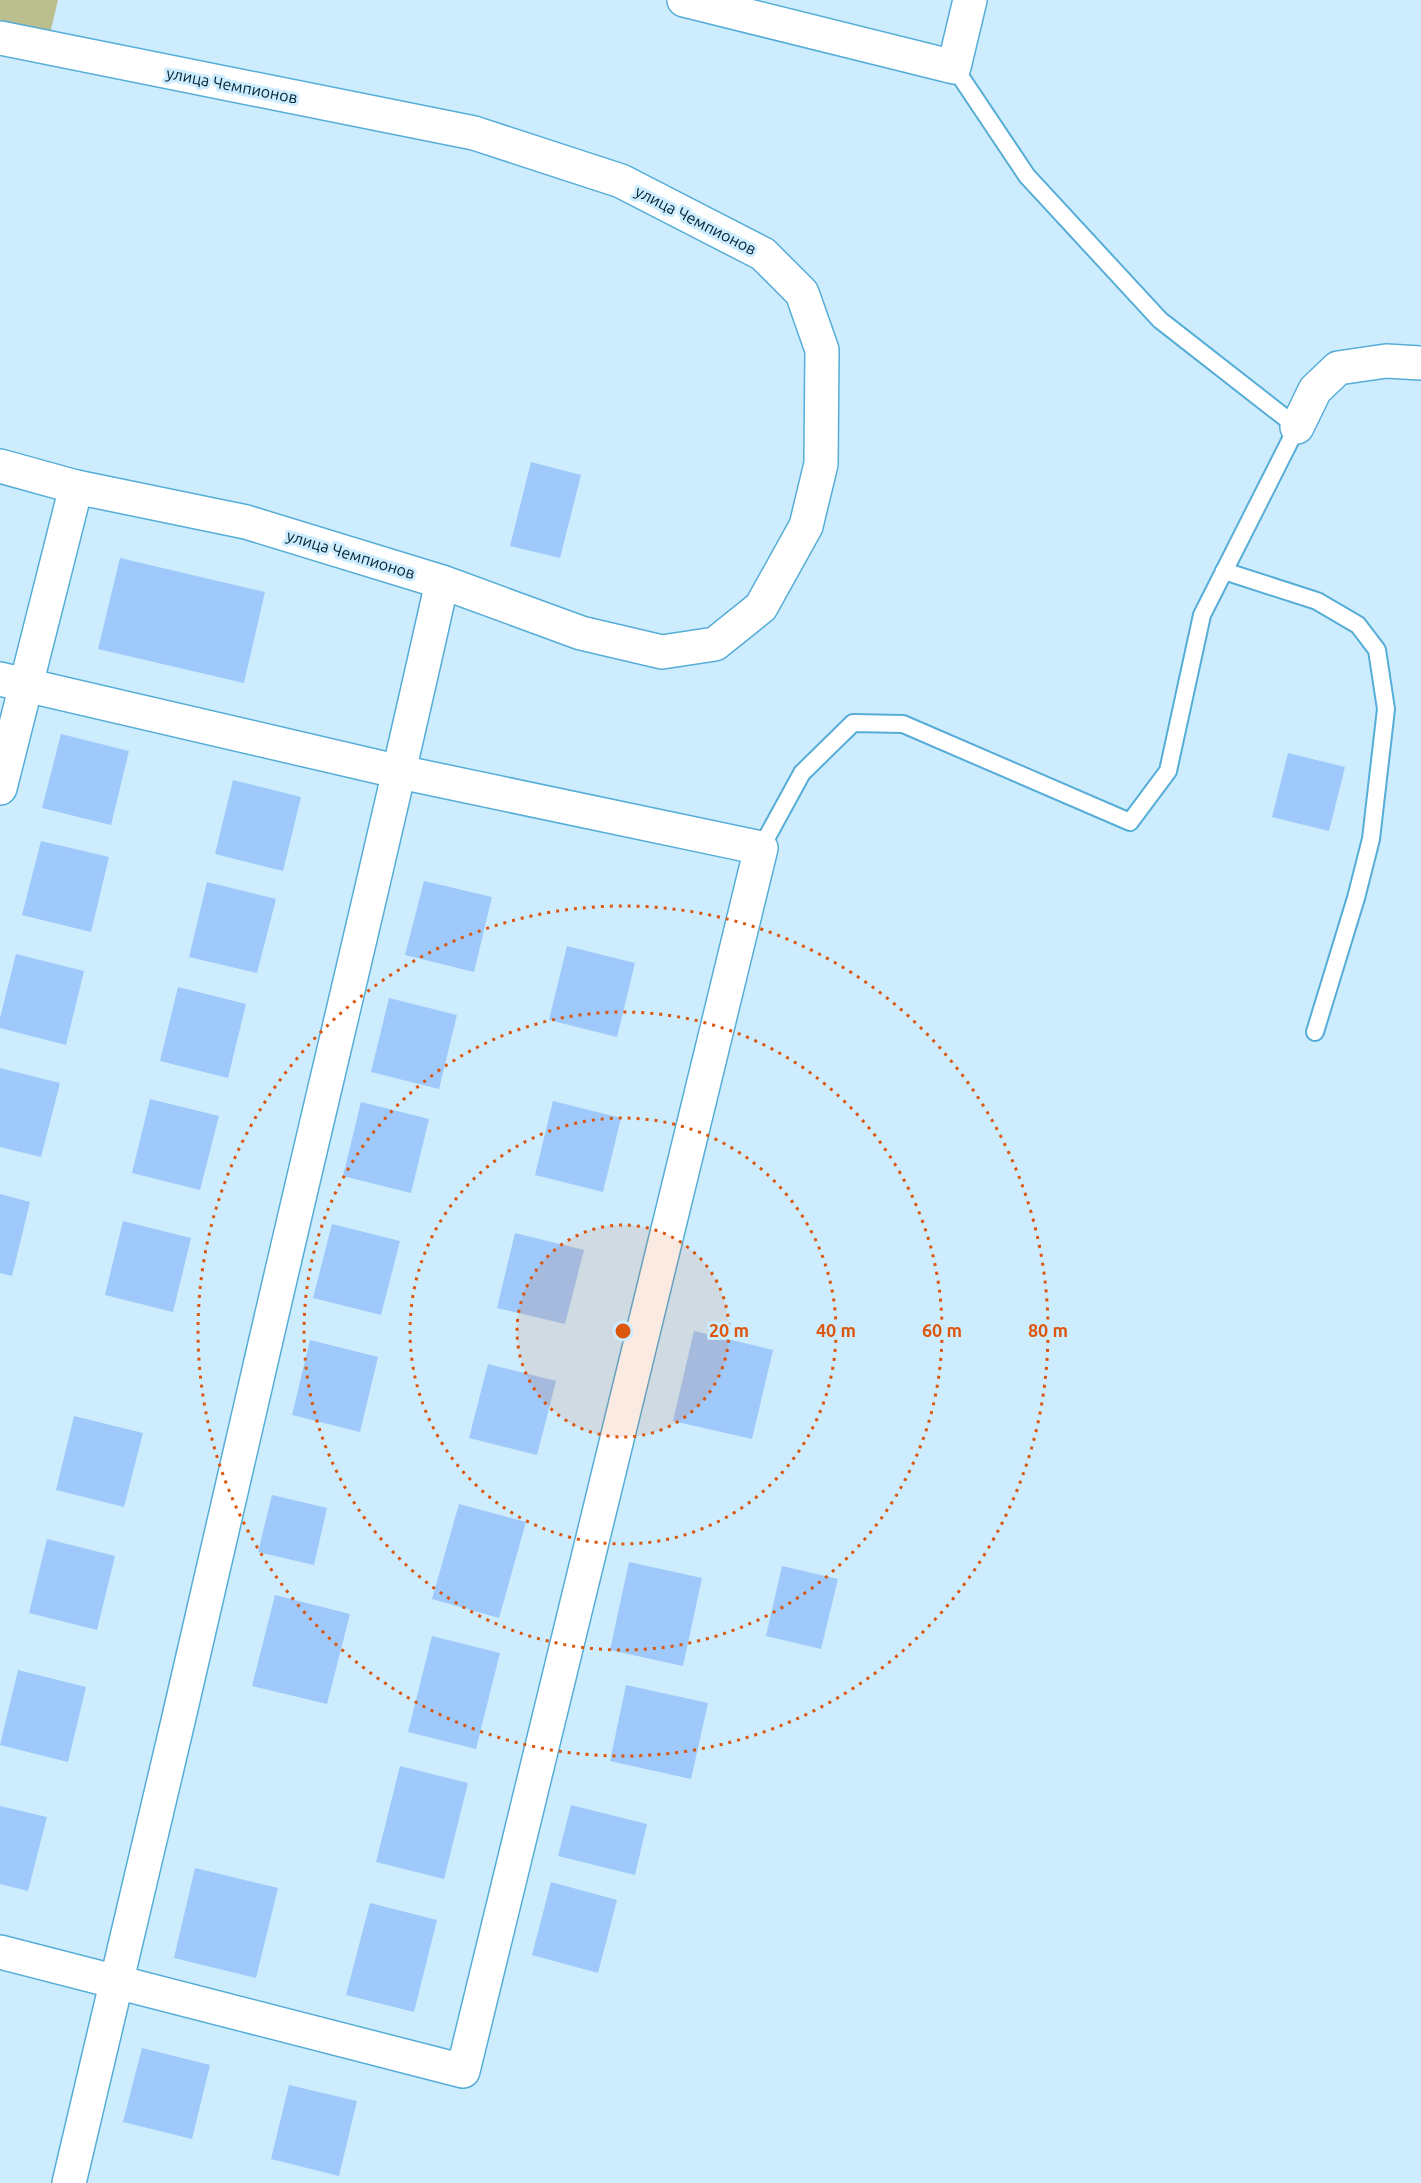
<svg xmlns="http://www.w3.org/2000/svg" width="1421" height="2183" font-family="Ubuntu,sans-serif">
  <rect width="100%" height="100%" fill="#cdedff"/>
  <!-- park -->
  <polygon fill="#bbbf8f" points="0,0 58,0 48,42 0,30"/>
  <!-- building -->
  <g fill="#9ec9fa">
    <polygon points="531,462 581,475 560,558 510,546"/>
    <polygon points="120,558 265,592 244,683 98,649"/>
    <polygon points="61,734 129,751 111,825 42,808"/>
    <polygon points="1288,753 1345,767 1329,831 1272,817"/>
    <polygon points="233,780 301,797 283,871 215,854"/>
    <polygon points="41,841 109,857 91,932 22,915"/>
    <polygon points="424,881 492,897 474,972 405,955"/>
    <polygon points="207,882 276,899 257,973 189,957"/>
    <polygon points="567,946 635,963 617,1037 549,1020"/>
    <polygon points="16,954 84,971 66,1045 0,1028 0,1018"/>
    <polygon points="178,987 246,1004 228,1078 160,1061"/>
    <polygon points="389,998 457,1015 439,1089 371,1072"/>
    <polygon points="0,1068 60,1083 41,1157 0,1147"/>
    <polygon points="150,1099 219,1116 200,1190 132,1173"/>
    <polygon points="553,1101 621,1118 603,1192 535,1175"/>
    <polygon points="361,1102 429,1119 411,1193 343,1176"/>
    <polygon points="0,1194 30,1202 12,1276 0,1273"/>
    <polygon points="123,1221 191,1238 173,1312 105,1295"/>
    <polygon points="332,1224 400,1241 381,1315 313,1298"/>
    <polygon points="515,1233 584,1250 565,1324 497,1308"/>
    <polygon points="694,1331 773,1350 752,1439 673,1421"/>
    <polygon points="310,1340 378,1357 360,1432 292,1415"/>
    <polygon points="488,1364 556,1381 537,1455 469,1438"/>
    <polygon points="74,1416 143,1433 124,1507 56,1490"/>
    <polygon points="272,1495 327,1508 314,1565 258,1552"/>
    <polygon points="459,1504 526,1522 499,1618 432,1599"/>
    <polygon points="47,1539 115,1556 97,1630 29,1613"/>
    <polygon points="629,1562 702,1578 683,1666 610,1650"/>
    <polygon points="782,1566 838,1579 821,1649 766,1636"/>
    <polygon points="275,1595 350,1614 327,1704 252,1686"/>
    <polygon points="432,1636 500,1653 476,1749 408,1732"/>
    <polygon points="18,1670 86,1687 68,1762 0,1745"/>
    <polygon points="626,1685 708,1703 691,1779 610,1761"/>
    <polygon points="400,1766 468,1783 444,1879 376,1862"/>
    <polygon points="571,1805 647,1824 635,1875 558,1856"/>
    <polygon points="0,1806 47,1817 28,1891 0,1884"/>
    <polygon points="195,1868 278,1888 256,1978 174,1958"/>
    <polygon points="551,1882 617,1900 598,1973 532,1955"/>
    <polygon points="370,1903 437,1920 414,2012 346,1995"/>
    <polygon points="142,2048 210,2065 192,2139 123,2122"/>
    <polygon points="289,2085 357,2101 339,2176 271,2159"/>
  </g>
  <g fill="none" stroke-linecap="round" stroke-linejoin="round">
    <defs>
      <g id="service">
        <polyline points="1224,571 1317,601 1358,625 1377,650 1386,709 1371,839 1356,898 1315,1032"/>
        <polyline points="761,848 802,773 853,723 903,724 1130,822 1168,771 1202,615 1297,427 1160,320 1027,176 954,67"/>
      </g>
      <g id="minor">
        <polyline points="684,0 954,67 970,0"/>
        <polyline points="0,38 474,133 621,181 763,254 802,293 822,350 821,464 806,526 761,607 715,644 662,652 581,633 442,582 246,522 76,487 0,466"/>
        <polyline points="1297,427 1315,390 1338,368 1386,361 1421,363"/>
        <polyline points="0,679 400,772 761,848 463,2071 0,1952"/>
        <polyline points="0,788 76,487"/>
        <path d="M69,2183C134,1916 195,1647 257,1379C318,1113 383,848 442,582"/>
      </g>
    </defs>
    <!-- service casing -->
    <use href="#service" stroke="#56add7" stroke-width="20"/>
    <!-- minor casing -->
    <use href="#minor" stroke="#56add7" stroke-width="36"/>
    <!-- service -->
    <use href="#service" stroke="#fff" stroke-width="16"/>
    <!-- minor -->
    <use href="#minor" stroke="#fff" stroke-width="33"/>
  </g>
  <!-- distance rings -->
  <circle cx="623" cy="1331" r="106" fill="#dc560e" fill-opacity=".12"/>
  <g fill="none" stroke="#dc560e" stroke-width="3" stroke-dasharray="3 6">
    <circle cx="623" cy="1331" r="106"/>
    <circle cx="623" cy="1331" r="213"/>
    <circle cx="623" cy="1331" r="319"/>
    <circle cx="623" cy="1331" r="425"/>
  </g>
  <g text-anchor="middle" dominant-baseline="central" stroke-width="6" stroke-linejoin="round" paint-order="stroke">
    <!-- street labels -->
    <g font-size="16" fill="#002232" stroke="#cdedff">
      <text transform="translate(232 85) rotate(11)">улица Чемпионов</text>
      <text transform="translate(696 220) rotate(27)">улица Чемпионов</text>
      <text transform="translate(351 554) rotate(17)">улица Чемпионов</text>
    </g>
  </g>
  <circle cx="623" cy="1331" r="9" fill="#dc560e" stroke="#cdedff" stroke-width="3"/>
  <g font-size="18" text-anchor="middle" font-weight="bold" fill="#dc560e" stroke="#cdedff" stroke-width="6" stroke-linejoin="round" paint-order="stroke">
    <text x="729" y="1337">20 m</text>
    <text x="836" y="1337">40 m</text>
    <text x="942" y="1337">60 m</text>
    <text x="1048" y="1337">80 m</text>
  </g>
</svg>
